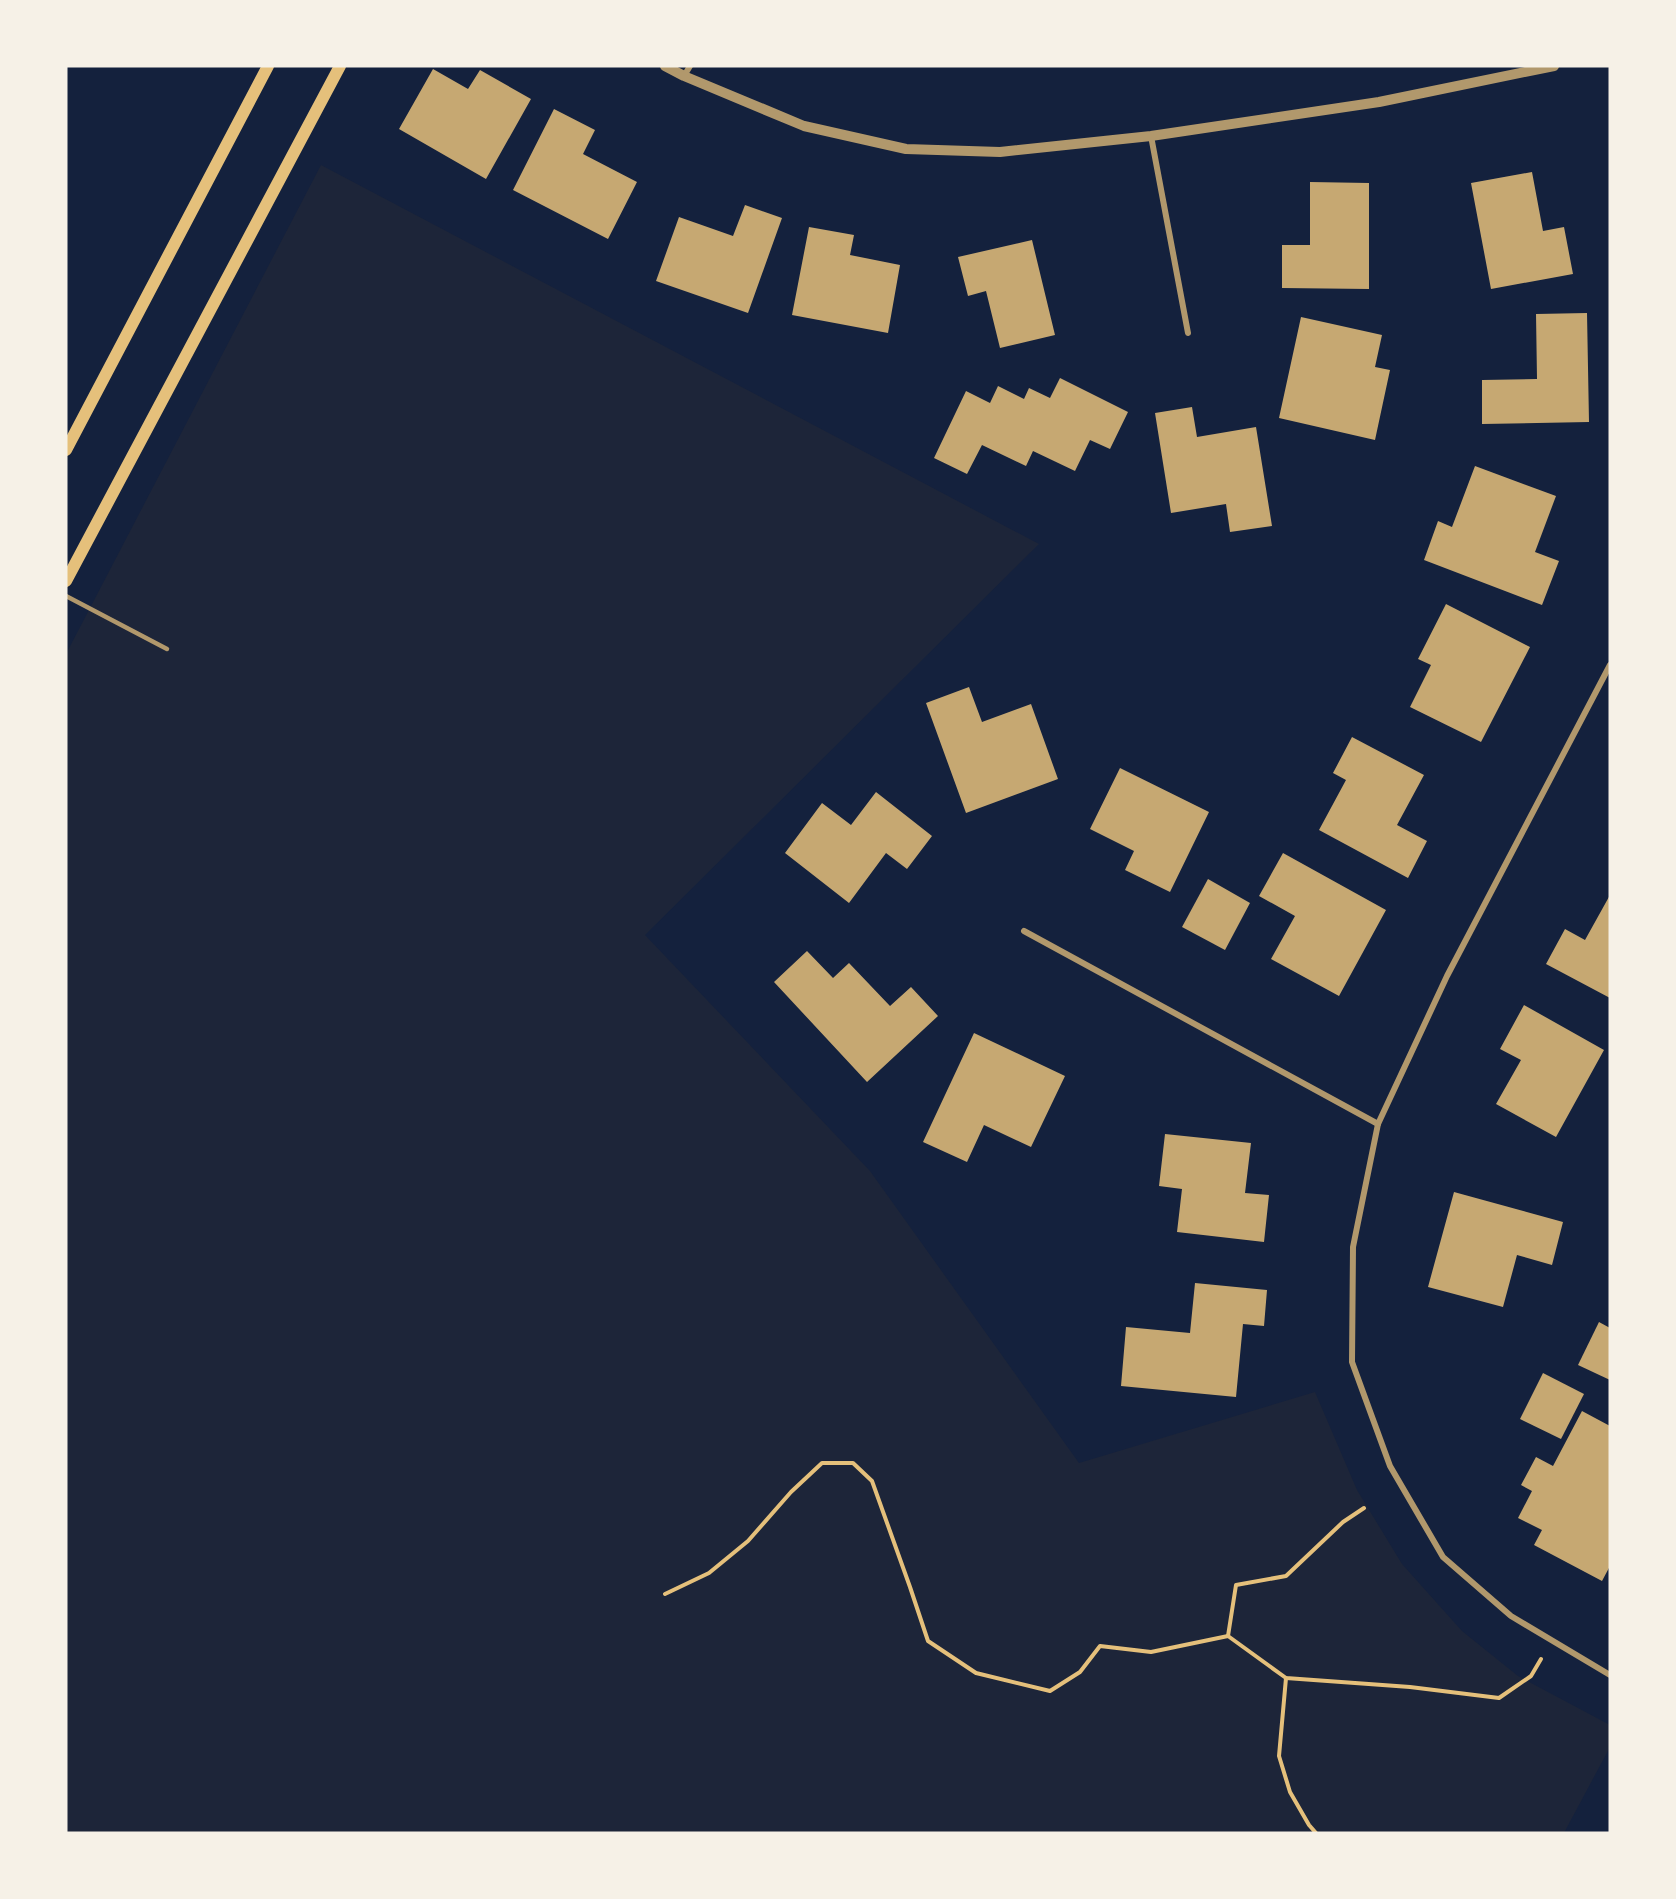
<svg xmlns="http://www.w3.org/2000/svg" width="1676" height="1899" font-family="Helvetica,sans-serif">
  <rect width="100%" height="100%" fill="#14213d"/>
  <!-- green -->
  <polygon fill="#1d2539" points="321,165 1039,544 645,935 870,1171 1079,1463 1315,1392 1357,1490 1402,1564 1462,1631 1518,1676 1610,1725 1610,1747 1564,1833 66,1833 66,654"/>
  <!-- building -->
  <g fill="#c6a872">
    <polygon points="433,69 468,89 480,70 531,99 486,179 399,129"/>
    <polygon points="554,109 595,130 583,154 637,182 608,239 513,190"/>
    <polygon points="1532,172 1543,231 1564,227 1573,274 1491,289 1471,183"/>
    <polygon points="1310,182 1369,183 1369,289 1282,288 1282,245 1310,245"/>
    <polygon points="745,205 782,218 748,313 656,281 679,217 733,236"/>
    <polygon points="809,227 854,235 850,255 900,265 888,333 792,315"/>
    <polygon points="1032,240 1055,335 1000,348 986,291 968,296 958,257"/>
    <polygon points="1587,313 1589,422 1482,424 1482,380 1537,379 1536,314"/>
    <polygon points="1301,317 1382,335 1375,367 1390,370 1375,440 1279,418"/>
    <polygon points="1060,378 1128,412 1110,449 1090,440 1075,471 1033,451 1026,466 982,445 967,474 934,458 966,391 990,403 998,386 1024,399 1029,388 1050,398"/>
    <polygon points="1192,407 1197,437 1256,427 1272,526 1230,532 1226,504 1171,513 1155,413"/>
    <polygon points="1475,466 1556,496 1535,552 1559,561 1542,605 1424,560 1438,521 1452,527"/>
    <polygon points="1446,604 1530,647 1481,742 1410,707 1431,665 1418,659"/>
    <polygon points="969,687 982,722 1031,704 1058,779 966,813 926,703"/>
    <polygon points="1352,737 1424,775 1397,825 1427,841 1408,878 1319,830 1346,780 1333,773"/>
    <polygon points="1120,768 1209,812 1170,892 1125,870 1134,851 1090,829"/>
    <polygon points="876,792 932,836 907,869 886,853 849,903 785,853 822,803 851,825"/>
    <polygon points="1283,853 1386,910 1339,996 1271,959 1295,916 1259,896"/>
    <polygon points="1208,879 1250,903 1225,950 1182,927"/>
    <polygon points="1610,895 1610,998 1546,964 1565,929 1585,940"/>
    <polygon points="807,951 833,978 849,963 890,1006 911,987 938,1016 867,1082 774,982"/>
    <polygon points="1524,1005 1604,1050 1556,1137 1496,1104 1521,1060 1500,1049"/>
    <polygon points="974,1033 1065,1076 1031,1147 984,1125 967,1162 923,1142"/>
    <polygon points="1165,1134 1251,1143 1245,1193 1269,1195 1264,1242 1177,1232 1182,1189 1159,1186"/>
    <polygon points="1454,1192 1563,1222 1552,1265 1517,1255 1503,1307 1428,1287"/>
    <polygon points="1195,1283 1267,1290 1264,1326 1243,1324 1236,1397 1121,1386 1126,1327 1190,1333"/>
    <polygon points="1599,1322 1610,1328 1610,1380 1578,1365"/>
    <polygon points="1543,1373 1584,1394 1561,1439 1520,1419"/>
    <polygon points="1582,1411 1610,1426 1610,1566 1602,1581 1534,1545 1542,1530 1518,1518 1532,1491 1521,1485 1536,1457 1553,1466"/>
  </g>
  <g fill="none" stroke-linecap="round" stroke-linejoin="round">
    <!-- path -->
    <g stroke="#e5c07b" stroke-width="4">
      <polyline points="665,1594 709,1573 748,1541 791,1492 822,1463 853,1463 872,1481 910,1587 928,1641 976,1673 1050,1691 1080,1672 1100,1646 1151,1652 1228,1636 1286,1678 1410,1687 1499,1698 1531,1676 1541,1659"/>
      <polyline points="1228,1636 1236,1585 1286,1576 1343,1522 1364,1508"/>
      <polyline points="1286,1678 1279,1756 1290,1792 1309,1825 1316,1833"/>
    </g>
    <!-- service -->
    <polyline stroke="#b1986c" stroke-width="4.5" points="66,596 167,649"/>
    <!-- minor -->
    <g stroke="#b1986c" stroke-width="6">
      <polyline points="684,76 690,66"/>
      <polyline points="1151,136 1188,333"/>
      <polyline points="1610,665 1447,976 1378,1124 1353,1247 1352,1362 1390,1466 1443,1557 1511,1616 1610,1675"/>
      <polyline points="1024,931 1378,1124"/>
    </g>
    <!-- tertiary -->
    <polyline stroke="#b1986c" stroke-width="10" points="665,66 684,76 804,126 906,149 1000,152 1151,136 1379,102 1554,66"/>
    <!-- secondary -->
    <g stroke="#e5c07b" stroke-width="12">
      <polyline points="66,450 268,66"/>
      <polyline points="66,581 340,66"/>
    </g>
  </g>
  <!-- border -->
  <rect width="1676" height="1899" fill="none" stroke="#f6f1e7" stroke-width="135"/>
</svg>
